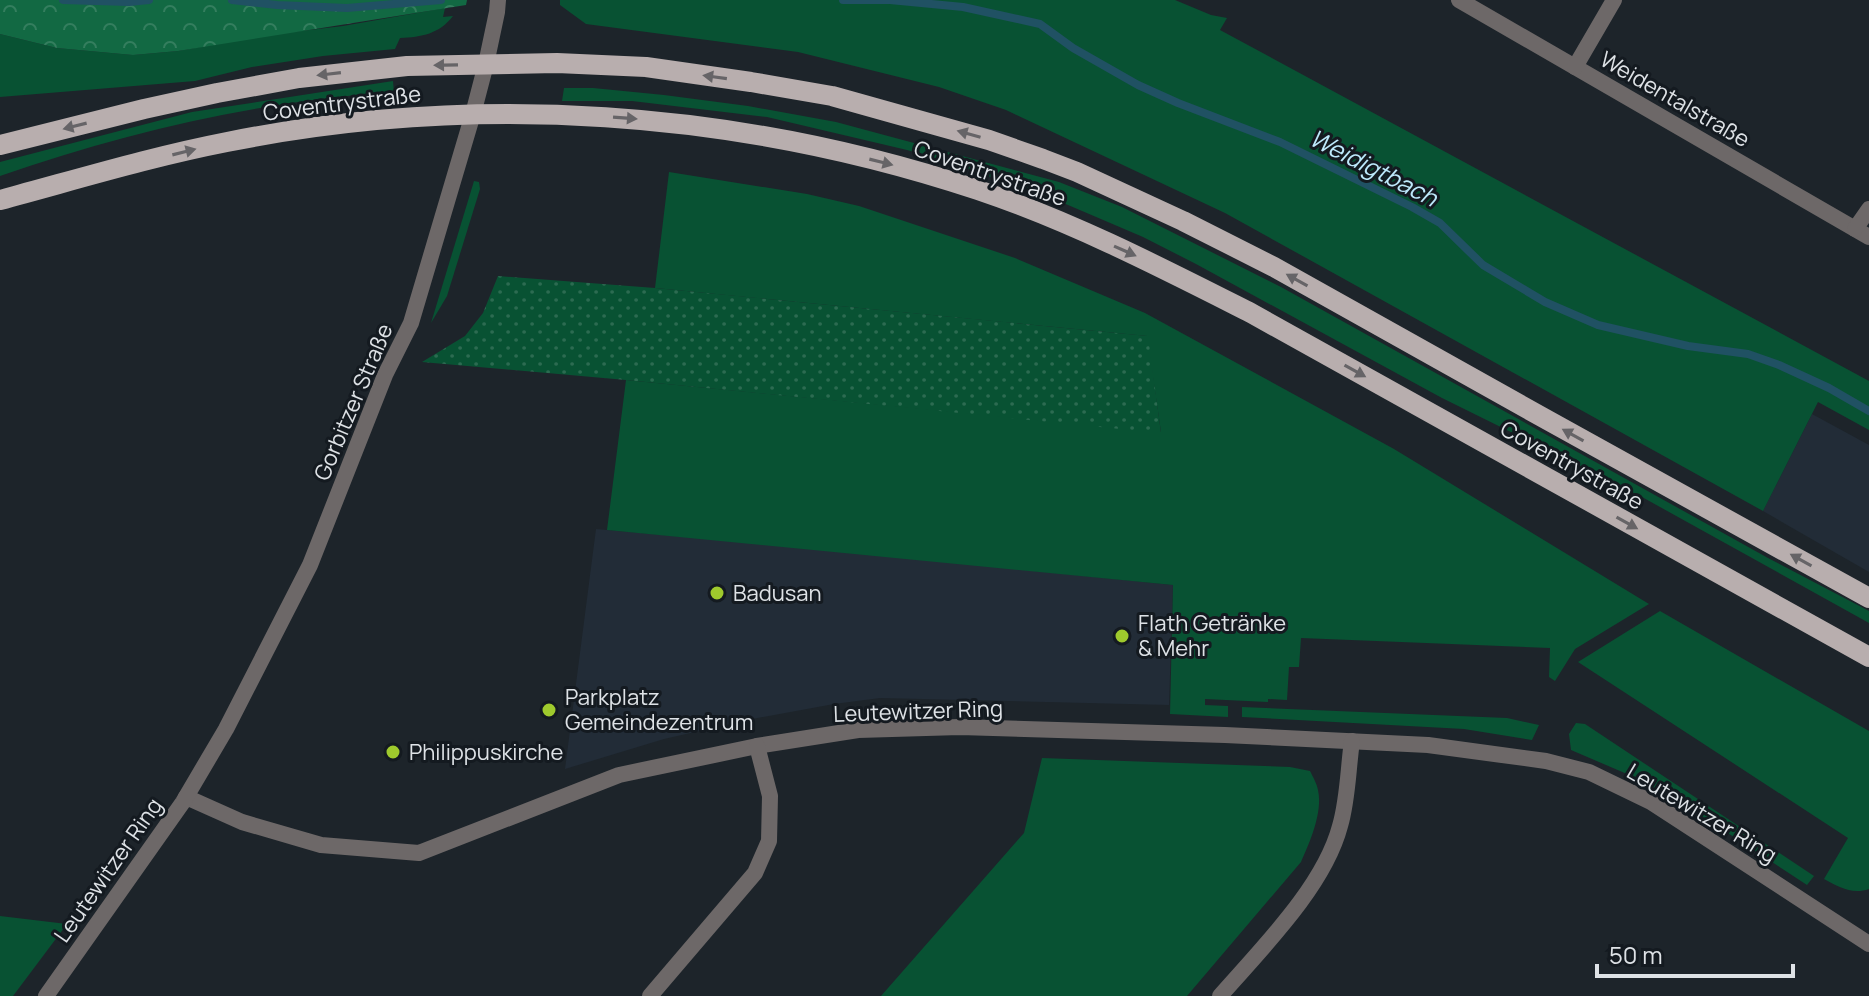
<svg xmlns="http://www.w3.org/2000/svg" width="1869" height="996" font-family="Manrope,sans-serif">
  <defs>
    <pattern id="forest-crowns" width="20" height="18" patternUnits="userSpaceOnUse" patternTransform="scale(2)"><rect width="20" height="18" fill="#126943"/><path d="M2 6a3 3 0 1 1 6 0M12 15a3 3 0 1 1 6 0" fill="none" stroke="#347e5e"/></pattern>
    <pattern id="garden-dots" width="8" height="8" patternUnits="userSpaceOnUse" patternTransform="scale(2)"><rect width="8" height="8" fill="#085233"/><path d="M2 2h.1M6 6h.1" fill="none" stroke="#2c6b51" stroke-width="1.8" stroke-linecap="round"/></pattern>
  </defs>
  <rect width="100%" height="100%" fill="#1d242a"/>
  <!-- built -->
  <g fill="#222c37">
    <polygon points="1812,414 1869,445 1869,572 1763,511"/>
    <polygon points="596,529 832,550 1173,585 1169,705 880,698 834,704 752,719 664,739 565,769"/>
  </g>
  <!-- green -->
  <g fill="#085233">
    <polygon points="560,0 1175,0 1211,15 1227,18 1220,30 1869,381 1869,430 1818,402 1763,511 1225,213 1006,110 939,87 798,52 586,24 560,5"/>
    <path d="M445,8L443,17L453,16C439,34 422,37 400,38L395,49L323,56L252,67L195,81L0,97V34L57,48L133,55L178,51L267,35L343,26Z"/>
    <path d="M393,81L394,93C359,94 326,98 291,103C192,118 94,143 0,176V162L192,112Z"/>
    <polygon points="564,88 593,88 664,95 748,106 836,122 1059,182 1122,207 1281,287 1768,558 1869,611 1869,623 1642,497 1442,398 1196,264 1143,237 1061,202 960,166 907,150 767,117 632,101 562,101"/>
    <polygon points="669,172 807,194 859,206 1015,258 1145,313 1394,449 1649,604 1575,649 1555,681 1549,677 1550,648 1301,638 1299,667 1289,667 1287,700 1268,699 1268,702 1205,699 1205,705 1228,706 1228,717 1170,714 1173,585 607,530 626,380 1161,432 1147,336 655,288"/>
    <polygon points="474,181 479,182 480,189 447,296 431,323"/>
    <path d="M1660,611L1869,731V889C1852,895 1839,887 1824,879L1848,838L1578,662Z"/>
    <polygon points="1242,707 1507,718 1539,725 1532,740 1464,729 1242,717"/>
    <polygon points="1576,723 1585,724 1814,876 1807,885 1679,801 1634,777 1571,750 1569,734"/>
    <path d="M1042,758L1290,767L1310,771C1313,777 1317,784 1318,790C1323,812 1310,842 1301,862L1187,996H881L1024,833Z"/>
    <polygon points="0,916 67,924 13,996 0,996"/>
  </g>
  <!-- forest -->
  <polygon fill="url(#forest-crowns)" points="0,0 467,0 466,5 178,51 133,55 57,48 0,34"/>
  <!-- garden -->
  <polygon fill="url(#garden-dots)" points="498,276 655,288 1148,336 1161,433 626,380 422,362 465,336 483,313"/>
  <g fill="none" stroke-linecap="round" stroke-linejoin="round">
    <!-- stream -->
    <g stroke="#205163" stroke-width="8">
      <polyline points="63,0 129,2 149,0"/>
      <polyline points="232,0 277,5 347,8 441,0"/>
      <polyline points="843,0 890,0 963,7 1040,24 1073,48 1138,85 1178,103 1280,142 1412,207 1440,223 1483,265 1545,302 1598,325 1688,346 1748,354 1779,365 1829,388 1869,411"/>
    </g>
    <!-- minor -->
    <g stroke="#6d6868" stroke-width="16">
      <polyline points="1459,0 1869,237"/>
      <polyline points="1575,67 1614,0"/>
      <polyline points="1855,229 1869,209"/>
      <polyline points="186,797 242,822 321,845 419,853 619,775 757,746 858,730 960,727 1225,735 1428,745 1546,761 1589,772 1651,802 1869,944"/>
      <polyline points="46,996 183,802 226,729 310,565 385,375 411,323 473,114 486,64 497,12 498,0"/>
      <polyline points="650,996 755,873 769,841 770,796 757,746"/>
      <path d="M1220,996C1261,949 1324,887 1340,826C1348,799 1348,769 1352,741"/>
    </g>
    <!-- primary -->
    <g stroke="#b8aeae" stroke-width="20">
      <polyline points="0,145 144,109 217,93 299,78 407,66 557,63 646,67 751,82 832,96 989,140 1043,159 1077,172 1183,221 1274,267 1542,417 1869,598"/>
      <path d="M0,200C75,180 150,157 227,142C476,92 737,110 978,190C1073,222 1162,268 1251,313L1869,657"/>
    </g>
  </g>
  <!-- one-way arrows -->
  <defs><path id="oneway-solid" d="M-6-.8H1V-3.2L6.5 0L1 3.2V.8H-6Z" transform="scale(2)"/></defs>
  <g fill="#666467">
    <use href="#oneway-solid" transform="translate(446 65) rotate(179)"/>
    <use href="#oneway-solid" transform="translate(329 74) rotate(173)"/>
    <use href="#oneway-solid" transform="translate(715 77) rotate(-172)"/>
    <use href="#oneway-solid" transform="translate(625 118) rotate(4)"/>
    <use href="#oneway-solid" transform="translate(75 126) rotate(166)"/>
    <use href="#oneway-solid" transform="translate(969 134) rotate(-164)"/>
    <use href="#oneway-solid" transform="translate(184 152) rotate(-14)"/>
    <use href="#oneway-solid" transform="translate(881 162) rotate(14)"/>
    <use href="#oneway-solid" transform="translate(1125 251) rotate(24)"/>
    <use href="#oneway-solid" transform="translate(1297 280) rotate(-151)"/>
    <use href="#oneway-solid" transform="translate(1355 371) rotate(29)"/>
    <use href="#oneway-solid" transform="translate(1573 435) rotate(-151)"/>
    <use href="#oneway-solid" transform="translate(1627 523) rotate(29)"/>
    <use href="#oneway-solid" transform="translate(1801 560) rotate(-151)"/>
  </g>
  <!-- markers -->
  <g fill="#9fca2d" stroke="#141a20" stroke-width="3">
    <circle cx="717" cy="593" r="8"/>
    <circle cx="1122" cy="636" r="8"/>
    <circle cx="549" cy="710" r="8"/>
    <circle cx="393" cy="752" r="8"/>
  </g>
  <g text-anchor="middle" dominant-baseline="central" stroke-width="6" stroke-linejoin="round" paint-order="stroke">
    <!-- street labels -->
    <g font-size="22" fill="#dee2e6" stroke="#141a20">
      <text transform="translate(1675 99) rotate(30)">Weidentalstraße</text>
      <text transform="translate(342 103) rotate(-7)">Coventrystraße</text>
      <text transform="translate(990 173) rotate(19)">Coventrystraße</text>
      <text transform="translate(353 402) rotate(-67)">Gorbitzer Straße</text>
      <text transform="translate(1572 465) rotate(29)">Coventrystraße</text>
      <text transform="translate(918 711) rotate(-2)">Leutewitzer Ring</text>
      <text transform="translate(1702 813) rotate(31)">Leutewitzer Ring</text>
      <text transform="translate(108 870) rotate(-55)">Leutewitzer Ring</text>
    </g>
    <!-- poi labels -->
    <g font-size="22" fill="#dee2e6" stroke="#141a20" text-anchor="start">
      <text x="733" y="593">Badusan</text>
      <text x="1138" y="623">Flath Getränke<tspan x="1138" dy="25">&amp; Mehr</tspan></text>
      <text x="565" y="697">Parkplatz<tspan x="565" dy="25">Gemeindezentrum</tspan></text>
      <text x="409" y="752">Philippuskirche</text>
    </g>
    <!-- water labels -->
    <g font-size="24" font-style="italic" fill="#bde9fb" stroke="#141a20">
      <text transform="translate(1374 167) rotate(27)">Weidigtbach</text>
    </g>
  </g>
  <!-- scale -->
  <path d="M1597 964v12h196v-12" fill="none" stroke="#dee2e6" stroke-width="4"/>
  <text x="1609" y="964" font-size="24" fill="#dee2e6" stroke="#141a20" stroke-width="6" paint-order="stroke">50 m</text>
</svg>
